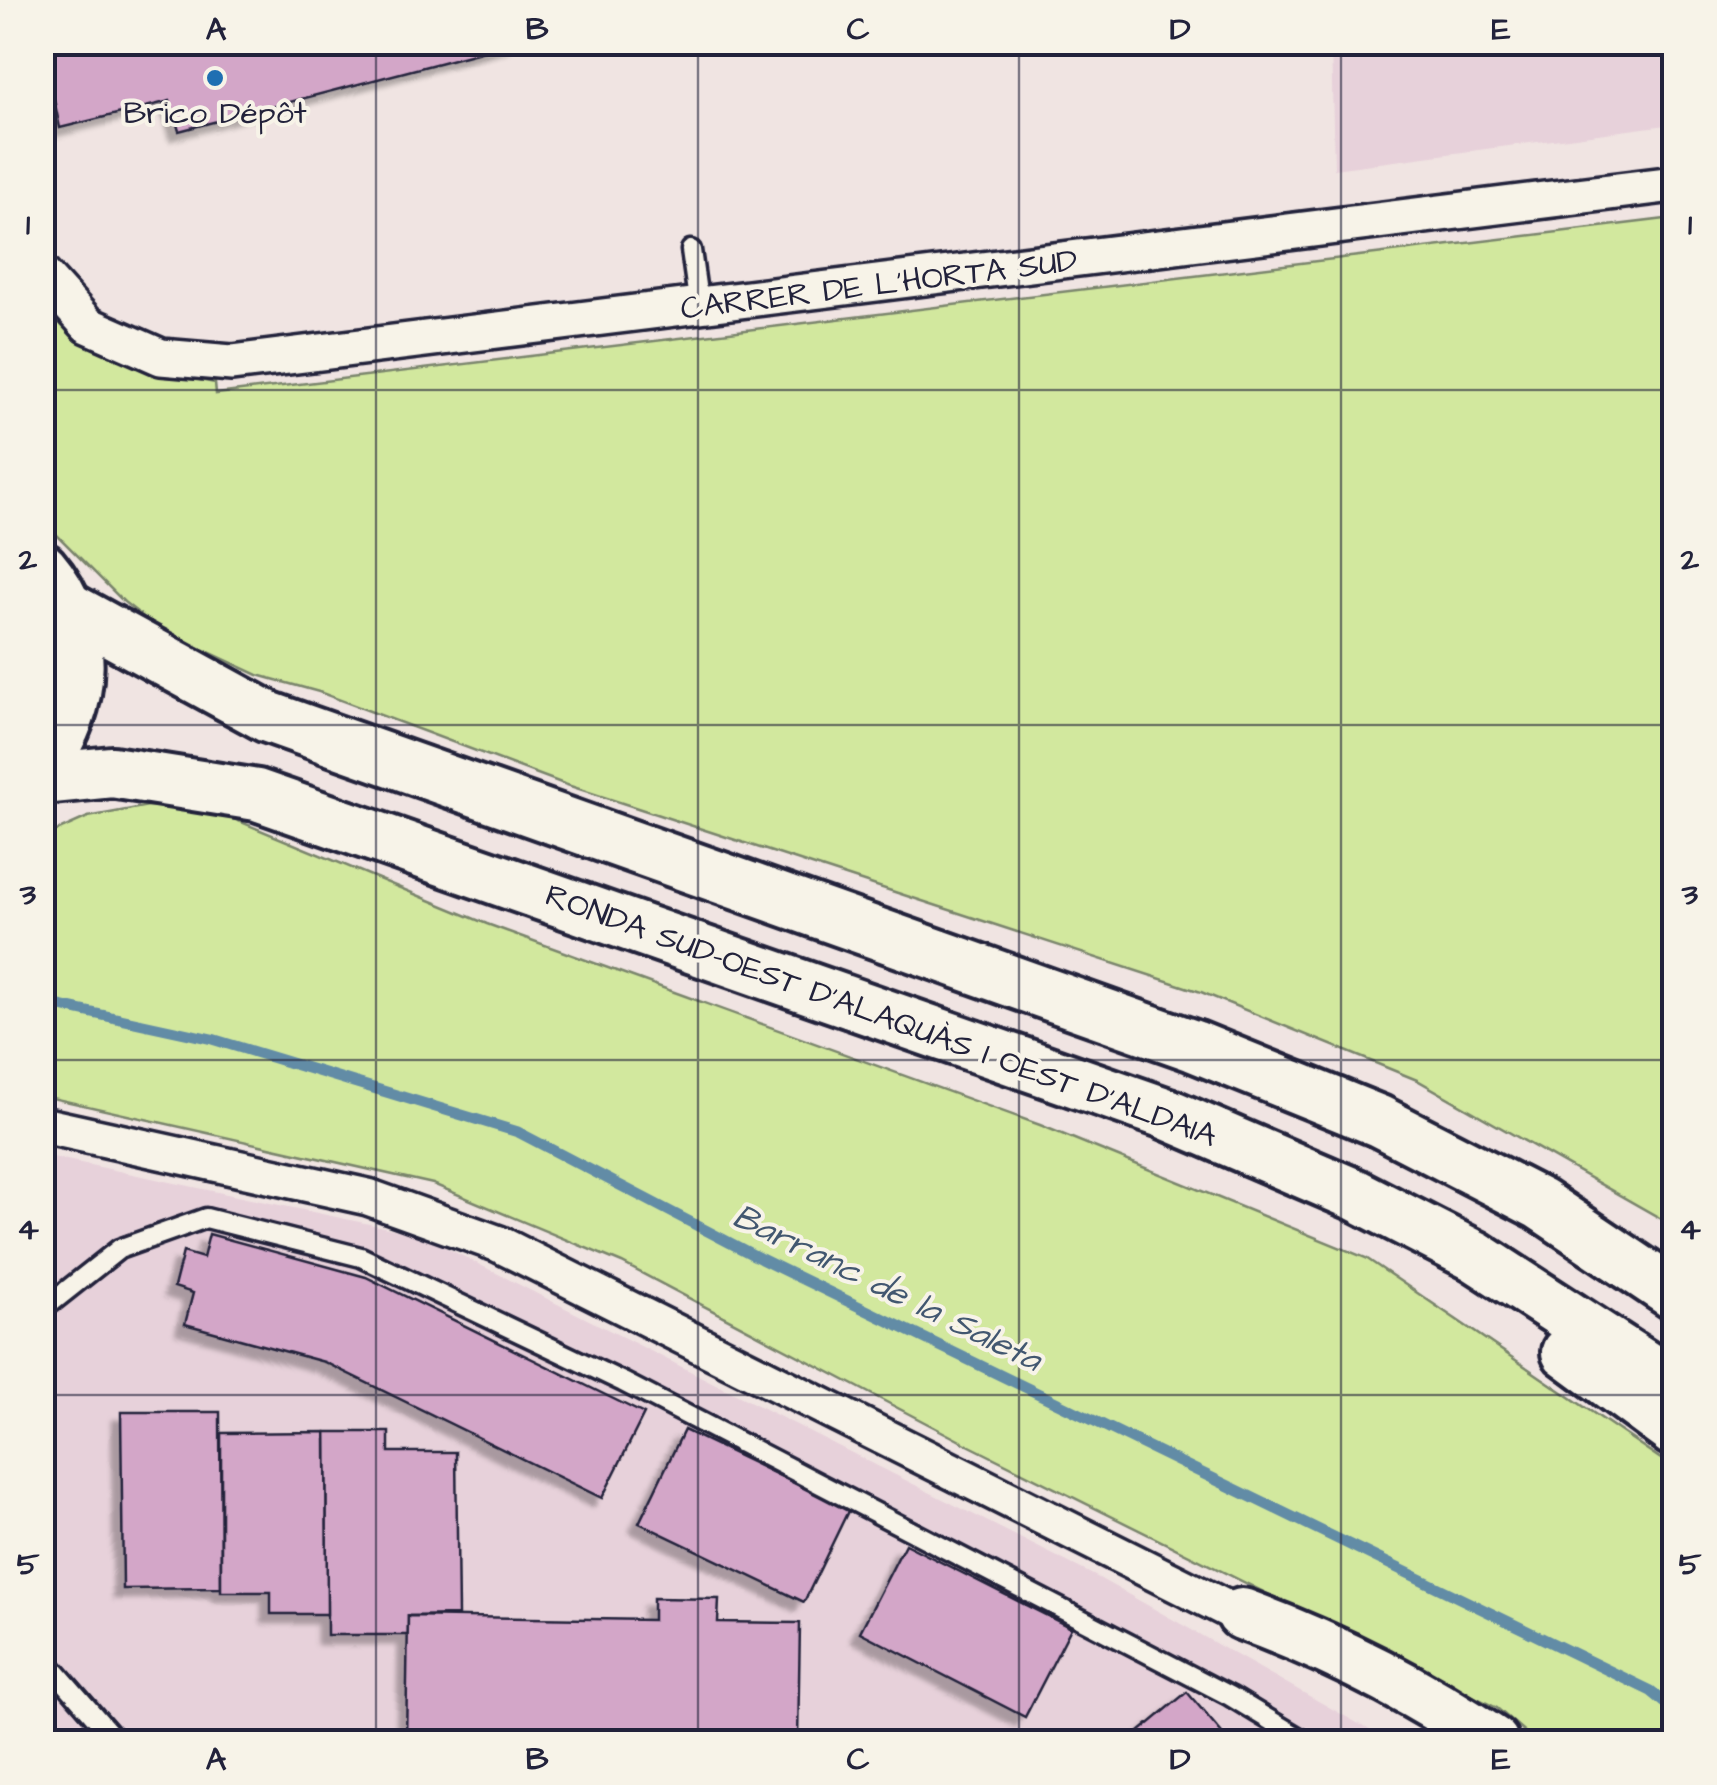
<svg xmlns="http://www.w3.org/2000/svg" width="1717" height="1785" font-family="'Architects Daughter',sans-serif">
  <defs>
    <filter id="shadow"><feDropShadow dx="-9" dy="9" stdDeviation="2.5" flood-color="#0004"/></filter>
  </defs>
  <rect width="100%" height="100%" fill="#f0e4e2"/>
  <filter id="ink" filterUnits="userSpaceOnUse"><feTurbulence type="fractalNoise" baseFrequency=".01" numOctaves="2"/><feDisplacementMap in="SourceGraphic" scale="20" xChannelSelector="R" yChannelSelector="G"/><feConvolveMatrix kernelMatrix="1 2 1 2 8 2 1 2 1" color-interpolation-filters="sRGB"/></filter>
  <g filter="url(#ink)">
    <!-- built -->
    <g fill="#e7d1da">
      <polygon points="1331,43 1674,43 1674,124 1334,169"/>
      <polygon points="43,1155 421,1235 1099,1578 1391,1742 43,1742"/>
    </g>
    <!-- green -->
    <g fill="#d2e89e" stroke="#7a856c" stroke-width="2.5">
      <path d="M1674,218V1226L1417,1080L1201,992L564,784L319,692L258,675L159,629L124,602L43,521L42,300C93,356 143,370 215,383L216,394Z"/>
      <path d="M43,617C59,646 56,687 43,716Z"/>
      <polygon points="148,806 217,812 487,924 1040,1125 1366,1258 1674,1468 1674,1742 1536,1742 1497,1708 968,1445 622,1263 433,1184 43,1096 43,837 88,817"/>
    </g>
    <g fill="none" stroke-linecap="round" stroke-linejoin="round">
      <!-- stream -->
      <polyline stroke="#628ca6" stroke-width="11" points="42,1002 212,1039 518,1132 761,1259 1651,1691 1674,1710"/>
    </g>
    <!-- building -->
    <g fill="#d3a6c8" stroke="#22223b" stroke-width="2.5" filter="url(#shadow)">
      <polygon points="42,42 519,42 179,131 170,101 60,128"/>
      <polygon points="209,1234 366,1277 644,1414 602,1498 324,1362 185,1324 193,1293 174,1287 183,1252 203,1258"/>
      <polygon points="121,1412 220,1412 221,1588 123,1589"/>
      <polygon points="684,1430 849,1509 804,1602 639,1523"/>
      <polygon points="326,1432 389,1432 389,1452 456,1452 458,1615 408,1616 408,1635 327,1635"/>
      <polygon points="326,1432 327,1614 271,1614 271,1592 221,1592 221,1433"/>
      <polygon points="905,1544 1071,1628 1025,1717 860,1632"/>
      <polygon points="653,1598 719,1599 718,1622 800,1623 798,1742 406,1742 408,1616 653,1620"/>
      <polygon points="1187,1692 1227,1739 1222,1742 1127,1742"/>
    </g>
    <g fill="none" stroke-linecap="round" stroke-linejoin="round">
      <defs>
        <g id="service">
          <polyline points="691,250 699,307"/>
          <polyline points="42,1310 119,1249 206,1218 361,1257 623,1382 1230,1696 1306,1742"/>
          <polyline points="42,1656 117,1742"/>
        </g>
        <g id="minor">
          <polyline points="42,274 88,325 161,357 232,363 1674,184"/>
          <polyline points="42,1125 368,1197 499,1244 1261,1626"/>
        </g>
        <g id="secondary">
          <path d="M42,568C91,625 88,708 42,764"/>
          <polyline points="67,607 268,717 1194,1046 1379,1121 1540,1204 1674,1294"/>
          <polyline points="42,779 112,772 257,795 1165,1113 1356,1195 1475,1256 1674,1385"/>
          <polyline points="1567,1352 1674,1431"/>
          <path d="M1242,1614C1331,1647 1414,1688 1493,1742"/>
        </g>
      </defs>
      <!-- service casing -->
      <use href="#service" stroke="#22223b" stroke-width="25"/>
      <!-- minor casing -->
      <use href="#minor" stroke="#22223b" stroke-width="42"/>
      <!-- secondary casing -->
      <use href="#secondary" stroke="#22223b" stroke-width="58"/>
      <!-- service -->
      <use href="#service" stroke="#f7f3e8" stroke-width="18"/>
      <!-- minor -->
      <use href="#minor" stroke="#f7f3e8" stroke-width="35"/>
      <!-- secondary -->
      <use href="#secondary" stroke="#f7f3e8" stroke-width="50"/>
    </g>
  </g>
  <!-- grid -->
  <path fill="none" stroke="#22223b" stroke-width="2.5" stroke-opacity="0.55" d="M376,42V1742M698,42V1742M1019,42V1742M1341,42V1742M42,390H1674M42,725H1674M42,1060H1674M42,1395H1674"/>
  <!-- markers -->
  <circle fill="#1f6fb2" stroke="#f7f3e8" stroke-width="4" cx="215" cy="78" r="10"/>
  <g text-anchor="middle" dominant-baseline="central" stroke-width="8" stroke-linejoin="round" paint-order="stroke">
    <!-- poi labels -->
    <g font-size="32" fill="#22223b" stroke="#f7f3e8">
      <text x="215" y="113">Brico Dépôt</text>
    </g>
    <!-- street labels -->
    <g font-size="32" fill="#22223b" stroke="#f7f3e8">
      <text transform="translate(879 285) rotate(-7)">CARRER DE L'HORTA SUD</text>
      <text transform="translate(881 1016) rotate(20)">RONDA SUD-OEST D'ALAQUÀS I OEST D'ALDAIA</text>
    </g>
    <!-- water labels -->
    <g font-size="35" font-style="italic" fill="#425770" stroke="#f7f3e8">
      <text transform="translate(887 1288) rotate(26)">Barranc de la Saleta</text>
    </g>
  </g>
  <!-- margin -->
  <rect width="1717" height="1785" fill="none" stroke="#f7f3e8" stroke-width="110"/>
  <rect x="55" y="55" width="1607" height="1675" fill="none" stroke="#22223b" stroke-width="4"/>
  <g font-size="32" text-anchor="middle" font-weight="bold" fill="#22223b">
    <text x="216" y="39">A</text>
    <text x="537" y="39">B</text>
    <text x="858" y="39">C</text>
    <text x="1180" y="39">D</text>
    <text x="1501" y="39">E</text>
    <text x="28" y="234">1</text>
    <text x="1690" y="234">1</text>
    <text x="28" y="569">2</text>
    <text x="1690" y="569">2</text>
    <text x="28" y="904">3</text>
    <text x="1690" y="904">3</text>
    <text x="28" y="1239">4</text>
    <text x="1690" y="1239">4</text>
    <text x="28" y="1574">5</text>
    <text x="1690" y="1574">5</text>
    <text x="216" y="1769">A</text>
    <text x="537" y="1769">B</text>
    <text x="858" y="1769">C</text>
    <text x="1180" y="1769">D</text>
    <text x="1501" y="1769">E</text>
  </g>
</svg>
